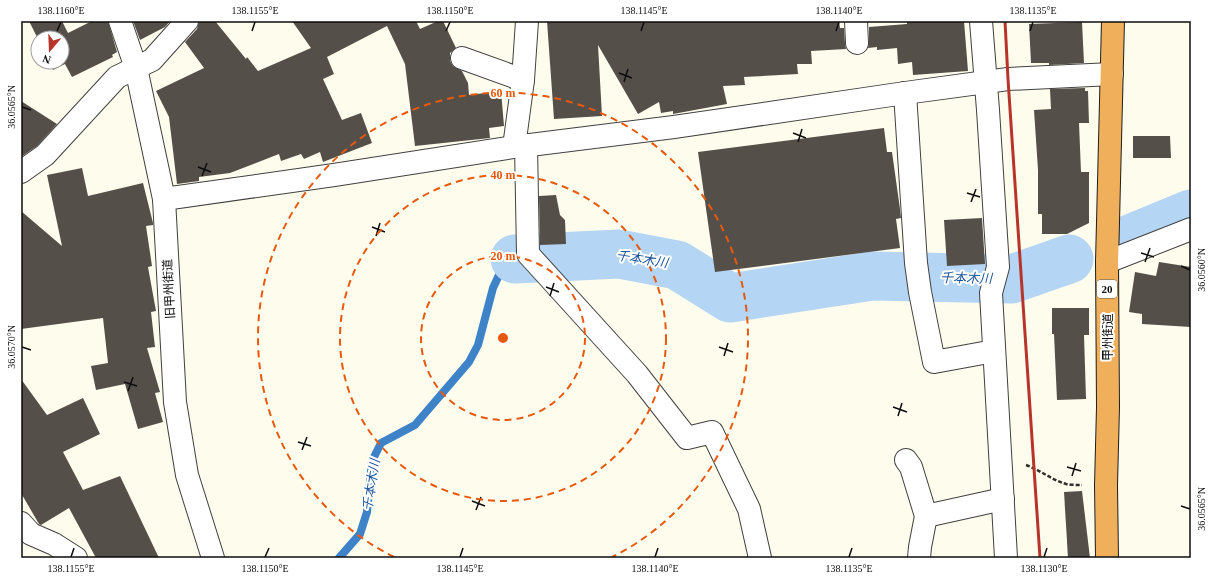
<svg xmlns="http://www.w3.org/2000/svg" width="1212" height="579" font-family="'Times New Roman','Noto Sans JP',serif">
  <rect width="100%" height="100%" fill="#fefded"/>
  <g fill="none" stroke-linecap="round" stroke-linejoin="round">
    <!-- stream -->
    <polyline stroke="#3e82c8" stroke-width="8" points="339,558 360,534 367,512 372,461 381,443 415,425 469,362 478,345 493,288 499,275 515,259"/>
    <!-- river -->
    <g stroke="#b4d5f4" stroke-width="49">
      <polyline points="1128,240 1191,214"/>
      <polyline points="515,259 619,254 677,265 730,298 872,276 1012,279 1069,259"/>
    </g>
  </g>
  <!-- building -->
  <g fill="#554f4a">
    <polygon points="29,21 62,21 68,33 92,21 108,21 117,52 112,55 113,57 72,77 65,64 53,70 49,62 62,62 62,38 38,38 38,39"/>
    <polygon points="133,21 170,21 165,27 140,40"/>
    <polygon points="199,21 215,21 246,59 247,57 258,71 311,48 292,21 416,21 420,29 438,21 443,21 456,48 450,53 450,61 453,66 462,71 468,83 469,95 501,91 504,126 489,128 490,138 415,146 405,64 387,26 327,57 334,74 323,79 342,120 361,113 372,143 323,162 320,152 304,159 301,154 281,161 279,154 230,173 199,177 199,181 177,184 169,117 156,91 204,68 185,42 197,29"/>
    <polygon points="547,21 839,21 840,28 844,28 845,44 846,49 811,51 812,64 797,64 798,74 744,77 745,85 723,86 727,104 673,114 673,111 661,113 659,102 638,114 598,45 602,116 554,119"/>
    <polygon points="907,21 964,21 968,71 913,75 912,62 898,64 897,48 877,50 877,47 868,48 869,42 869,27 907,24"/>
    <polygon points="1082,22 1084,63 1049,65 1049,63 1031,63 1029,24"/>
    <polygon points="1085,88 1085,91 1088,91 1089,123 1079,123 1081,172 1089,172 1089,223 1067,234 1042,234 1042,214 1038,214 1038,170 1034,110 1051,109 1050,89"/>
    <polygon points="21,101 57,124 37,146 21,157"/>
    <polygon points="884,128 887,152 892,152 900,209 901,218 896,219 900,248 715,272 698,152"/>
    <polygon points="1133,136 1170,136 1171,158 1133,158"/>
    <polygon points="82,168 88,196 143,183 153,223 153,225 146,226 152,266 148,267 156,311 151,312 155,347 147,348 160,392 155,393 163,422 138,429 125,384 96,390 91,366 108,363 103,318 21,329 21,211 62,246 47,175"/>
    <polygon points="556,195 560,215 565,220 566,244 540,245 539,196"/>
    <polygon points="982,218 985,264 947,266 944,220"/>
    <polygon points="1159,262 1191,267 1191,327 1142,324 1142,314 1129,312 1135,272 1156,276"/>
    <polygon points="1052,308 1089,308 1089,335 1084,335 1086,399 1057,400 1054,334 1052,334"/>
    <polygon points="21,379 47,415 83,398 100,434 63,452 83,490 120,476 159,558 96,558 69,508 41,525 39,524 21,493"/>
    <polygon points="1082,491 1090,558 1068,558 1064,492"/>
  </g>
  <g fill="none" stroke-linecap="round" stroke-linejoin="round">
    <defs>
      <g id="minor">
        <polyline points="120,21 136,68 164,199 175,402 187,475 213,558"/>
        <polyline points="856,21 857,43"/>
        <polyline points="981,21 988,110 998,267 991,293 1006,558"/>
        <polyline points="462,58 523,80"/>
        <polyline points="905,93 916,263 920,292 934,362 994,351"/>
        <polyline points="526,145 528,254 637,374 687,438 712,432 749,509 760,558"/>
        <polyline points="514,147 523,80 527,21"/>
        <polyline points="21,172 45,155 117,77 152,60 187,21"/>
        <polyline points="164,199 334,175 514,147 674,127 905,93 1008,79 1112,74"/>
        <polyline points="1107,262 1191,229"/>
        <polyline points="906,460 911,467 926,516 920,547 919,558"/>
        <polyline points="926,516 1003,499"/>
        <polyline points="21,523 31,534 54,544 76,558"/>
      </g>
      <polyline id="highway" points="1107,558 1106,485 1108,407 1107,262 1113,21"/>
    </defs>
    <!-- minor casing -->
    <use href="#minor" stroke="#404040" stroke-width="24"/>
    <!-- highway casing -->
    <use href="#highway" stroke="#1e1e1e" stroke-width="24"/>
    <!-- path -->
    <path stroke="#2f2f2f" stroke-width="2.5" stroke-dasharray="4 2" stroke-linecap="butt" d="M1026,465C1040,470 1052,480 1066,484C1071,485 1077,485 1082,485"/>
    <!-- minor -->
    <use href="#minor" stroke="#fff" stroke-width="22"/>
    <!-- highway -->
    <use href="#highway" stroke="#efaf5b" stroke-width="22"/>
    <!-- rail -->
    <polyline stroke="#b8332a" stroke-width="3" points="1005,21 1008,79 1040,558"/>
  </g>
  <!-- ticks -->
  <path fill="none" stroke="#0d0d0d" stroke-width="1.5" d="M57,31L61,22M252,31L255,22M446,31L450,22M641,31L644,22M836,31L839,22M1030,31L1033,22M619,73L632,78M624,82L628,69M22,107L31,110M793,133L806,138M798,142L802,129M198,167L211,172M202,176L207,163M967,193L980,197M971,202L976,189M372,227L385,232M376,236L380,223M1141,253L1154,257M1145,262L1150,248M1181,266L1190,270M546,287L559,292M550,296L554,283M22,347L31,350M719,347L733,352M724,356L728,343M124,382L137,386M128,391L133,377M893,407L907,412M898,416L902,403M298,442L311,446M302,450L307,437M1067,467L1081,471M1072,476L1076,463M472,501L485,506M1181,506L1190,509M476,510L481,497M71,557L74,548M265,557L269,548M460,557L463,548M655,557L658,548M849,557L852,548M1044,557L1047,548"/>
  <!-- distance rings -->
  <g fill="none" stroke="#e8590c" stroke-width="2" stroke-dasharray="7 5">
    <circle cx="503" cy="338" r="82"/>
    <circle cx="503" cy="338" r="163"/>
    <path d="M394 557A245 245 0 1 1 612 557"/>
  </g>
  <g text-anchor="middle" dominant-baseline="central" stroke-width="4" stroke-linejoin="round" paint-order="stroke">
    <!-- shield labels -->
    <rect fill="#fff" stroke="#565656" stroke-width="1" x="1097" y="280" width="20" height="18" rx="3"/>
    <g font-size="11" font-weight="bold" fill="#0d0d0d">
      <text x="1107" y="289">20</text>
    </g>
    <!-- street labels -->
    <g font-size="12" fill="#0d0d0d" stroke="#fff">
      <text transform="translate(169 289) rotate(-93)">旧甲州街道</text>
      <text transform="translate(1108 337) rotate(-90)">甲州街道</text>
    </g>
    <!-- water labels -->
    <g font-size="13" font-style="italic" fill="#1b549a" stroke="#fff">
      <text transform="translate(642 259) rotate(9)">千本木川</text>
      <text transform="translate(966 278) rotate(1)">千本木川</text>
      <text transform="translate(371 485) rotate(-81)">千本木川</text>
    </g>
  </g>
  <circle cx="503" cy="338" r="6" fill="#e8590c" stroke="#fff" stroke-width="2"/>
  <g font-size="12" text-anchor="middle" font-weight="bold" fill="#e8590c" stroke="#fff" stroke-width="4" stroke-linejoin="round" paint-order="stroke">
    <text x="503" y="97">60 m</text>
    <text x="503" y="179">40 m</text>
    <text x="503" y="260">20 m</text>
  </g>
  <!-- border -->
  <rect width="1212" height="579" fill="none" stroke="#ffffff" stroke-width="44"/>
  <!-- north arrow -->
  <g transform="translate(50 50) rotate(199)"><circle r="19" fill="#ffffff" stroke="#9e9e9e"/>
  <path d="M0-3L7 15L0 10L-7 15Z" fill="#b8332a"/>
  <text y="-6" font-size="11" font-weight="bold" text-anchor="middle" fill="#0d0d0d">N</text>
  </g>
  <rect x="22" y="22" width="1168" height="535" fill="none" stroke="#0d0d0d" stroke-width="1.5"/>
  <g font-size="10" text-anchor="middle" fill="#0d0d0d">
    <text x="61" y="14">138.1160°E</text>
    <text x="255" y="14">138.1155°E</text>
    <text x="450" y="14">138.1150°E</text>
    <text x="644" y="14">138.1145°E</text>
    <text x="839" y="14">138.1140°E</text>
    <text x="1033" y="14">138.1135°E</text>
    <text transform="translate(11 107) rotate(-90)" y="4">36.0565°N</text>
    <text transform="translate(1201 270) rotate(-90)" y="4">36.0560°N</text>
    <text transform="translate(11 347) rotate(-90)" y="4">36.0570°N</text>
    <text transform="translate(1201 509) rotate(-90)" y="4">36.0565°N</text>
    <text x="71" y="572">138.1155°E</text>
    <text x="265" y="572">138.1150°E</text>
    <text x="460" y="572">138.1145°E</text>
    <text x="655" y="572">138.1140°E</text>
    <text x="849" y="572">138.1135°E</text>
    <text x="1044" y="572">138.1130°E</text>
  </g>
</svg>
